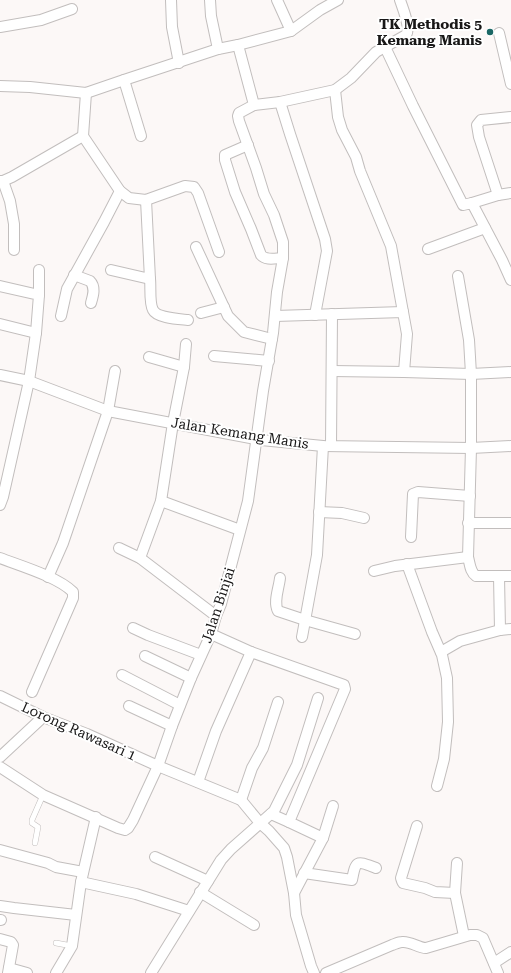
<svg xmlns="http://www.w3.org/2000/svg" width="511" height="973" font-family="'Roboto Serif',serif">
  <rect width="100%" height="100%" fill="#fcf8f7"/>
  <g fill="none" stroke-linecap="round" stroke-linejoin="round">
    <defs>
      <g id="lane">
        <polyline points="35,843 38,827 32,823 32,820 43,795"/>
        <polyline points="56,943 72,946"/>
      </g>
      <g id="street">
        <polyline points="171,0 172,27 179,63"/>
        <polyline points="210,0 211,16 218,49"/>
        <polyline points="277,0 291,31"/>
        <polyline points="0,27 41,20 72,9"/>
        <polyline points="499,33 511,84"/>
        <polyline points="385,47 413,106 463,205 472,203 502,260 511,280"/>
        <polyline points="124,80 141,136"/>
        <polyline points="0,86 30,87 86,93 124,80 218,49 238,45 291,31 320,10 338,0"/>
        <polyline points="335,90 338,117 342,130 356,157 360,171 391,246 403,312"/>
        <polyline points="86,93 83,136 120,191 129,198 146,200 185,186 194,187 198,193 219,252"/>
        <polyline points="280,102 290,134 325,239 327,251 315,315"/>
        <path d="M254,105L280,102L335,90L351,78L376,52L406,35C411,28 403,9 400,0"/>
        <path d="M248,145L225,155V160L235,192L251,229L261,255C266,261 276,258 283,258"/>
        <polyline points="0,181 3,181 12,177 83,136"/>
        <polyline points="3,181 10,201 14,224 14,250"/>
        <polyline points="498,195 479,137 477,125 481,120 511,117"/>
        <polyline points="472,203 498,195 511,193"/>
        <polyline points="196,247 228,316 244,332 272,339"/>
        <polyline points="428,249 485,228"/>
        <polyline points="111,270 150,279 146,200"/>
        <path d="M74,275L90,281C96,287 93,296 91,303"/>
        <path d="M458,276L469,340L471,374V448L468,557C470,564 470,572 476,576H511"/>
        <path d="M150,279C151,287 149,303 153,310C157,318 179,319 188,320"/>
        <polyline points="0,286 39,295 36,333 29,381 3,497 0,505"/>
        <polyline points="39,295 39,270"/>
        <polyline points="201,313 224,307"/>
        <polyline points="61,316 67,289 104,222 120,191"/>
        <polyline points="275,316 403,312 407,334 404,372 471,374 511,372"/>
        <polyline points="0,324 36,333"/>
        <polyline points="214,356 269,361"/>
        <polyline points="149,357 184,367"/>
        <polyline points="332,371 404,372"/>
        <polyline points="0,375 29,381 108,411 261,440 323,446 471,448 511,446"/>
        <polyline points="331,446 332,314"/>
        <polyline points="161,501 240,530"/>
        <polyline points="319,512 342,513 364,518"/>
        <polyline points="468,523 511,523"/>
        <polyline points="411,537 413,494 418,492 470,496"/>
        <polyline points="119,548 140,558 216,616"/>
        <path d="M0,558C21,566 58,577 73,592V598L32,692"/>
        <polyline points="140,558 161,501 173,423 184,367 186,344"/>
        <polyline points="407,564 432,632 442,655 447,678 448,722 444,759 437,786"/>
        <polyline points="374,571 395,566 468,557"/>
        <polyline points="499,576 500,630"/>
        <polyline points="48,577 63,543 108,411 115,371"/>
        <path d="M280,578C279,588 273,602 278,611L305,620L355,634"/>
        <polyline points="133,628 148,635 201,655"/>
        <polyline points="211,634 251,652 344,685 345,689 289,822 323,838"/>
        <polyline points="302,637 317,555 323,446"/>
        <polyline points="441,652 460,641 500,630 511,629"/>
        <polyline points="145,656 191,678"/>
        <polyline points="122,675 180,705"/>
        <polyline points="0,696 43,717 87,734 158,766 241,800 260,823 269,831 284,848 287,857 294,893 296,915 311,966 314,973"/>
        <polyline points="129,706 172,726"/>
        <polyline points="0,757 43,717"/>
        <polyline points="0,767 43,795 118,828 125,830 128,828 133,820 158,766 172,726 191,678 211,634 216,616 221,604 248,501 263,391 273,333 277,292 283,258 283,242 274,215 264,194 256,168 239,121 238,116 239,113 254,105 238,45"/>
        <polyline points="198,782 216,731 251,652"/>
        <polyline points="241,800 252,768 263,748 278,702"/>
        <polyline points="271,814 289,822"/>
        <polyline points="417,826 401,878 402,881 403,883 425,888 435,892 455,893"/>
        <polyline points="0,850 48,863 56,867 83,872"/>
        <polyline points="155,857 208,881"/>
        <polyline points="457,863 455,893 464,936"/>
        <path d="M304,873L352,880C356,859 357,861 376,868"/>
        <polyline points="81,882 136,894 189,911"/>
        <polyline points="200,892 254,925"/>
        <polyline points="294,893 323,838 333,806"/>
        <polyline points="0,906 14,908 76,915"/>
        <polyline points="0,920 1,920"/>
        <polyline points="0,939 11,942 13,945 8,973"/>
        <polyline points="494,963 511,952"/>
        <polyline points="9,968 27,973"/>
        <polyline points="56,973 72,946 81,882 96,817"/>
        <polyline points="151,973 221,860 231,849 274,811 297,765 318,698"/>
        <path d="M326,973L392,945C395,944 399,942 402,942C411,941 418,948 426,948L470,935H477L483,938L498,973"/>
      </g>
    </defs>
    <!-- lane casing -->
    <use href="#lane" stroke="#c2bebd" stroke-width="6"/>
    <!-- street casing -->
    <use href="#street" stroke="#c2bebd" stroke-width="12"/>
    <!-- lane -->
    <use href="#lane" stroke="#fff" stroke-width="5"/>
    <!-- street -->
    <use href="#street" stroke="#fff" stroke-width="10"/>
  </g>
  <!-- markers -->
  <circle fill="#1a6765" stroke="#fff" stroke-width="1.5" cx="490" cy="32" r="4"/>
  <g text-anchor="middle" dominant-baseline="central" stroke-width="4" stroke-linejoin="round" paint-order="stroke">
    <!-- poi labels -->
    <g font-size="14" font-weight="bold" fill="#181717" stroke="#fff" text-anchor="end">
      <text x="482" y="24">TK Methodis 5<tspan x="482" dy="16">Kemang Manis</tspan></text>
    </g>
    <!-- street labels -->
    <g font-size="14" fill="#181717" stroke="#fff">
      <text transform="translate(240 433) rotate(9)">Jalan Kemang Manis</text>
      <text transform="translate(218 605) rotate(-72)">Jalan Binjai</text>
      <text transform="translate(79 731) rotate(24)">Lorong Rawasari 1</text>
    </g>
  </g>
</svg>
